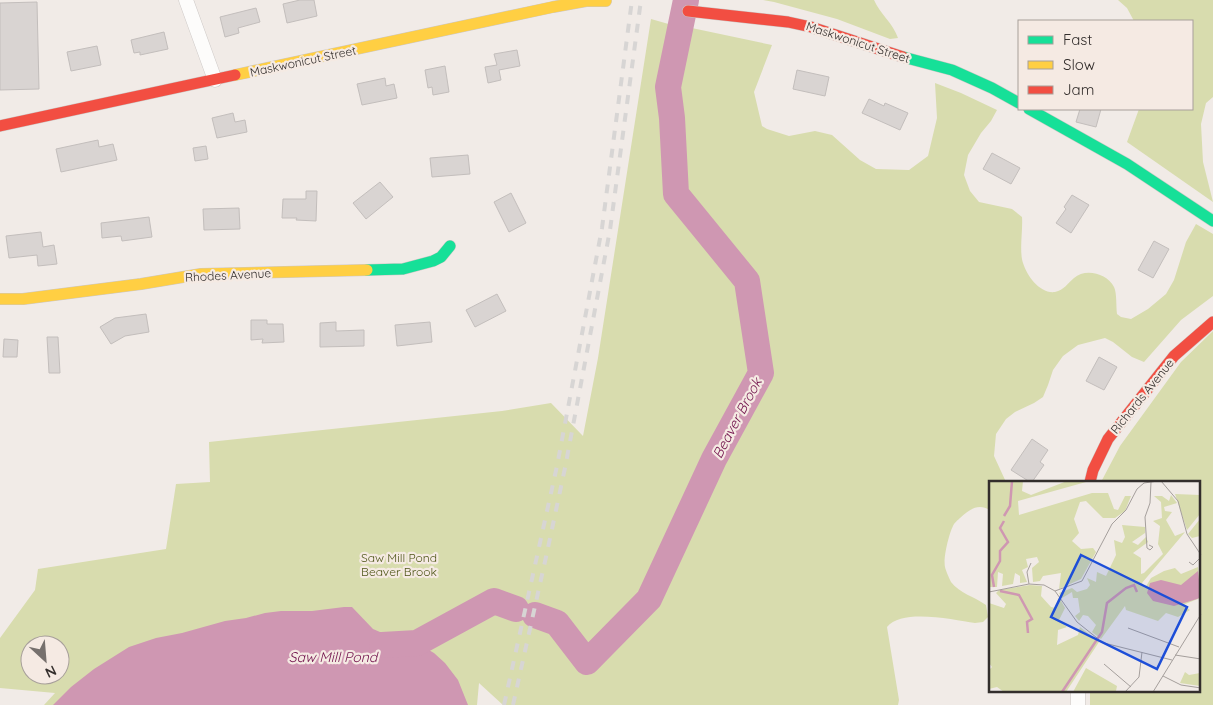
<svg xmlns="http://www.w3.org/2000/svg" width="1213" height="705" font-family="Quicksand,sans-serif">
  <rect width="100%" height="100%" fill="#f1ebe7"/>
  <!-- green -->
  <g fill="#d8dcae" fill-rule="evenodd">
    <path d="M763,0H874C880,14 893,23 898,38L890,39L837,19L774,2Z"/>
    <polygon points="1118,0 1213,0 1213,97 1206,103 1201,124 1203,162 1213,202 1127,142 1139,109 1192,109 1192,21 1134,21 1127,8"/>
    <path d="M651,19L686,29L687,27L772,45L754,92L762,126L767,129L789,136L815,131L832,135L860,160L876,169L909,170L928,156L937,118L935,83L961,93L997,110L991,121L981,133L968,155L964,175L970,191L979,202L1012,209L1022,217C1023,230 1019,251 1023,263C1027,276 1040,294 1055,292C1064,290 1068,283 1074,278C1085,268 1107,273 1114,287C1117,293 1116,307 1117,314L1121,317L1131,319L1148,309L1166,294L1174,280L1186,242L1196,224L1213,234V296L1181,320L1144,362L1132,357L1113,342L1105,338L1078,345L1063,356L1053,370L1048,385L1043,397L1034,403L1015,412L1006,419L996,434L994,456L1006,482H990V510C978,503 970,509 960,518C958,520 954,523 953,526C949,534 943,558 945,567C946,571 949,578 951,582C959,593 975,597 986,605L988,617L983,622L975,623C954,620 902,608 887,627L899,700L898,705H503L479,683L477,705H44L55,693L0,688V638L35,590L38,569L166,549L176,484L210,482L209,442L502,411L551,403L583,436L598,358ZM30,645H60V675H30Z"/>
    <polygon points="1213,331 1213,705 1090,705 1090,691 1199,691 1199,482 1101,482 1120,446 1181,362"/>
  </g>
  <!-- water -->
  <polygon fill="#cf97b2" points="344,607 352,607 373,629 380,632 394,634 408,638 434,653 445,663 458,680 468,705 53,705 71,687 94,669 129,647 156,638 182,633 225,621 246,618 265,613 281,611 312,611"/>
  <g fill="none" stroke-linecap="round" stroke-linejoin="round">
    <!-- river -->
    <g stroke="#cf97b2" stroke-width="26">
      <polyline points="535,615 557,623 587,662 649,599 714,459 761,373 747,281 676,194 672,118 668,87 686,0"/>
      <polyline points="382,645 417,643 494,601 516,609"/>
    </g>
  </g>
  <!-- building -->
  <g fill="#d9d4d2" stroke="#c3bebc">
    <polygon points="300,0 314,0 317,16 287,23 283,4"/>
    <polygon points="37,2 39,89 0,90 0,3"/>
    <polygon points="256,8 260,22 238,28 239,33 225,37 220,17"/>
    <polygon points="164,32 168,49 140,55 140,52 134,53 131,40"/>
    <polygon points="97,46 101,65 71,71 67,52"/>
    <polygon points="517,50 520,66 499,70 501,80 488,83 485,67 497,65 494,54"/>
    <polygon points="445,66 449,92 433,95 432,87 428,88 425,70"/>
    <polygon points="797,70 829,77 825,96 793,89"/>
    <polygon points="385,78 386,86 394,84 397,98 362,105 357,84"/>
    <polygon points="869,99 884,106 885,103 908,113 900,130 862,113"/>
    <polygon points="1080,109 1101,109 1096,127 1076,122"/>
    <polygon points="233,113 235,122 245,120 247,132 217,138 212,118"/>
    <polygon points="98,140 99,147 113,144 117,160 61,172 56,149"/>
    <polygon points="206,146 208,159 195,161 193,148"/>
    <polygon points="992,153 1020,168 1011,184 983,169"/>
    <polygon points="468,155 470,174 432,177 430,158"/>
    <polygon points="380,182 393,197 366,219 353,203"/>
    <polygon points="306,191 317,191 316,221 296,220 297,218 282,218 283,199 306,199"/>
    <polygon points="511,193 526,223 509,232 494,202"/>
    <polygon points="1072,195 1089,205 1071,233 1056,223 1066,209 1064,207"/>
    <polygon points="239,208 240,229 204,230 203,209"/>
    <polygon points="149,217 152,237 122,241 121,236 102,238 101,223"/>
    <polygon points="41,232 43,247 54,245 57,264 38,266 37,255 9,258 6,236"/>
    <polygon points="1154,241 1169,249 1153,278 1138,270"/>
    <polygon points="497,294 506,311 475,327 466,310"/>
    <polygon points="146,314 149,332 125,336 111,344 100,327 115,318"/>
    <polygon points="251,320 267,320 267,324 283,324 284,342 262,343 263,339 251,340"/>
    <polygon points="336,322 336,331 364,330 364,346 320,347 320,323"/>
    <polygon points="430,322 432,342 397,346 395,325"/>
    <polygon points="47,337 58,337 60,373 49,373"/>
    <polygon points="4,339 18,340 17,357 3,357"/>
    <polygon points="1099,357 1117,367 1104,390 1086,381"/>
    <polygon points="1032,439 1048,450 1040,462 1044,465 1032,482 1030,482 1011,470"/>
  </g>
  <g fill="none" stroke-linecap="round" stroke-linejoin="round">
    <defs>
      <g id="street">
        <polyline points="186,0 215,80"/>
        <polyline points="1078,691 1078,705"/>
      </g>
      <g id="fast">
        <polyline points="903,57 952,70 992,88 1019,103"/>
        <polyline points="1029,109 1127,164 1213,221"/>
        <polyline points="367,270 403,269 433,261 441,257 450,246"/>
      </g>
      <g id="slow">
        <polyline points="235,75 553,7 586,1 606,1"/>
        <polyline points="0,299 23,299 141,284 201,274 367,270"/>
      </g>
      <g id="jam">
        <polyline points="688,11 788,22 811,27 903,57"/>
        <polyline points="0,126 235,75"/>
        <polyline points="1090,482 1093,470 1108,439 1174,356 1213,322"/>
      </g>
    </defs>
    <!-- street casing -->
    <use href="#street" stroke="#ccc7c5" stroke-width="15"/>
    <!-- fast casing -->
    <use href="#fast" stroke="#ccc7c5" stroke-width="12"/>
    <!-- slow casing -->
    <use href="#slow" stroke="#ccc7c5" stroke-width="12"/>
    <!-- jam casing -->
    <use href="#jam" stroke="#ccc7c5" stroke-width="12"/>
    <!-- street -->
    <use href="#street" stroke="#fdfcfb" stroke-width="14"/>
    <!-- fast -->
    <use href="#fast" stroke="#16e098" stroke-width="11"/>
    <!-- slow -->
    <use href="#slow" stroke="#ffcf43" stroke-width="11"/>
    <!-- jam -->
    <use href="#jam" stroke="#f24e42" stroke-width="11"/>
    <!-- rail -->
    <g stroke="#d7d5d4" stroke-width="4" stroke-dasharray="9 9" stroke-linecap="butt">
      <polyline points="504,705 557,466 602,228 632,0"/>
      <polyline points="513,705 546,557 565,468 610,230 641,0"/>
    </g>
  </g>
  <g text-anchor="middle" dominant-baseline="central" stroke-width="4.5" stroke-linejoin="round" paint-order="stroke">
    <!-- street labels -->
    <g font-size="12" fill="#332e2c" stroke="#f5eae3">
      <text transform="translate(858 42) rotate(18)">Maskwonicut Street</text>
      <text transform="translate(303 61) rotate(-12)">Maskwonicut Street</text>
      <text transform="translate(228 275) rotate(-3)">Rhodes Avenue</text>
      <text transform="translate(1142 396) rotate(-51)">Richards Avenue</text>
    </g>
    <!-- park labels -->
    <g font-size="12" fill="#4f5619" stroke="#f5eae3">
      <text x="399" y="557">Saw Mill Pond<tspan x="399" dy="14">Beaver Brook</tspan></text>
    </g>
    <!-- water labels -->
    <g font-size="14" font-style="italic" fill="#72134d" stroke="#f5eae3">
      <text transform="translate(737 418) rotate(-62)">Beaver Brook</text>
      <text x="333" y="657">Saw Mill Pond</text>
    </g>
  </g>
  <!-- overview -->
  <g transform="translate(989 481)">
    <rect width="211" height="211" fill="#f1ebe7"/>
    <path d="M0,0H34L33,10L42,14L78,0H154L97,1L29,20L30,34L103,12H119L125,28L129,29L136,15H142L136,30L126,37H114L97,20L91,21L85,38L90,52L83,60L92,68L104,67L107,71L92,98L70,108L72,92L54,95L51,100L44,101L43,87L50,81L48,76L37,78L39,86L33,89L38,101L31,102V95L26,92L24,103L13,105L14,93L9,91L8,106H0ZM186,13L211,14V33L198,49ZM182,14L188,22L175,26L176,30L183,31L177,39L186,55L196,51L153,102L156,107L162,97L175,90L186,87L192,93L209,86L211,117L194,124L201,129L189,136L177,132L169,140L137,129L136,125L112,158L103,151L107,144L99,135L94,134L90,140L86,135L91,131L89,117H84L83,111L73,117L70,112L83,107L88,111L98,108L101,104L98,97L107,101L108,91L117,95L127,74L125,59L133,62L136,56L133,44L156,46V52L143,61L149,64L157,56L159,61L144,72L152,77V93L155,92L174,73L169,63L171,45L164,40L173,37L172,21L165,15H173L180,20ZM211,38V55L203,57L199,53ZM41,104L53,105L52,115L62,126L67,127L71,118L76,127L70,139L78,146L69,149L68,164L89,154L91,146L110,161L77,211H15L8,206L0,208V189L3,186L0,182V122L15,127L17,123L7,112L10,109ZM97,187L128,205L127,210L84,211ZM196,191L200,194L211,192V205L191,202Z" fill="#d8dcae"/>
    <path d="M209,90L212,116L208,118L185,125L164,120L158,112L161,102L172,99L192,104Z" fill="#cf97b2"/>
    <path fill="none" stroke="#cf97b2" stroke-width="2.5" d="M15,35L21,25L23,0M5,106L3,94L11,80V70L19,61L11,47L15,40M11,110L30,114L43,138L38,141L39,152M73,211L113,151L118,122L137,107L145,104L148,111"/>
    <path fill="none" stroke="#a59f9c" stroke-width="1" d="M172,0L189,20L198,53L212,74M160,64L164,66L161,69L158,67L156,36L161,22L162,1M200,81L204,84L212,76M40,103L38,91L42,82M66,110L93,100L123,43L137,29L148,8L155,2L169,0M0,111L40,103L55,104L66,110L88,141L108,157M139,147L190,166M115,162L183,179M186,174L212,178M115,183L142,206M174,195L192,204L212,207M136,211L150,196L153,171M164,211L212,133"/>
    <path fill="#1d4ed8" fill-opacity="0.15" stroke="#1d4ed8" stroke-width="2.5" d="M92,74L198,126L168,188L62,136Z"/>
    <rect width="211" height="211" fill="none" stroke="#332e2c" stroke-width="2.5"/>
  </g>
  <!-- legend -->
  <rect x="1018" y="20" width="175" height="90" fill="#f5eae3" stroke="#a79f9a"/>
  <rect x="1028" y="36" width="25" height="8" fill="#16e098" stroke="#a79f9a"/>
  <text x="1063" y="45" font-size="15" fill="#332e2c">Fast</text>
  <rect x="1028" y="61" width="25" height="8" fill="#ffcf43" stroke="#a79f9a"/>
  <text x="1063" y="70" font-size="15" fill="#332e2c">Slow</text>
  <rect x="1028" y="86" width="25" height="8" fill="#f24e42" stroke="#a79f9a"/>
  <text x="1063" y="95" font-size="15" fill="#332e2c">Jam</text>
  <!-- north arrow -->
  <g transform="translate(45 660) rotate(154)"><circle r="24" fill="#f5eae3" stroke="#a79f9a"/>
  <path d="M0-4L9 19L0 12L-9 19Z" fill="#76706d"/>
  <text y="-8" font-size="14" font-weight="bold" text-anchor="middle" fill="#332e2c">N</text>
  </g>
</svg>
